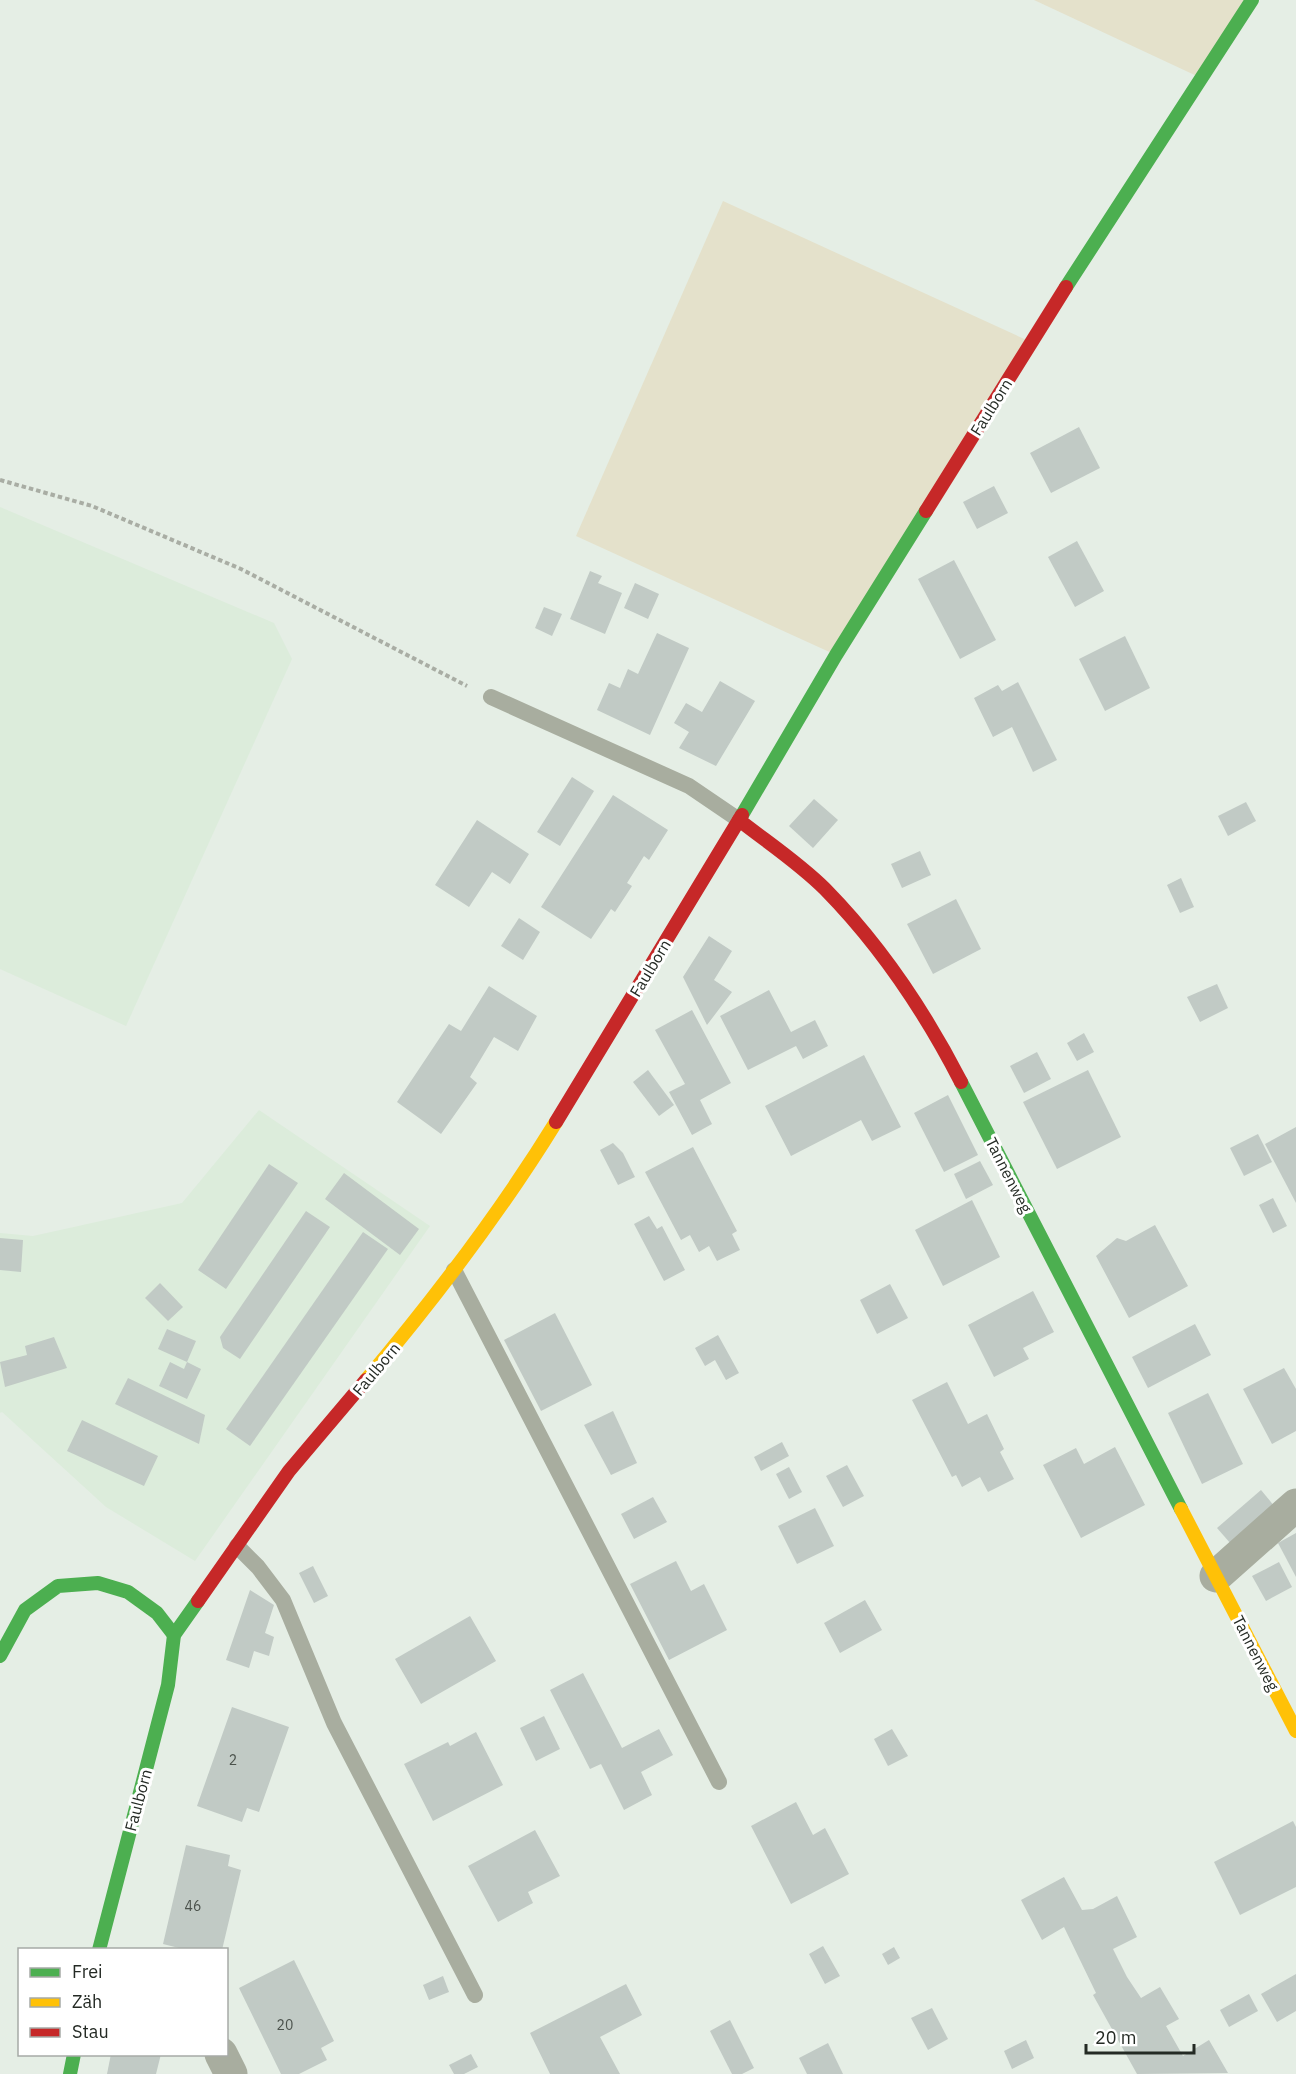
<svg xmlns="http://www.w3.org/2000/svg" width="1296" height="2074" font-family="'IBM Plex Sans',sans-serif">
  <rect width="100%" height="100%" fill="#e5eee5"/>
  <!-- built -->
  <g fill="#dcecdb">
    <polygon points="0,507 274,623 292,659 126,1026 0,969"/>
    <polygon points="259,1110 430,1226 195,1561 106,1507 2,1412 0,1413 0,1233 33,1236 182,1203"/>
  </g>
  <!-- green -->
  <g fill="#e4e1cb">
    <polygon points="1034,0 1252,0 1201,78"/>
    <polygon points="723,201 1031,342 836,655 576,536"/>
  </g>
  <!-- building -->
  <g fill="#c1cac5">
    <polygon points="1079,427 1100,468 1051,493 1030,453"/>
    <polygon points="994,486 1008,513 977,529 963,502"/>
    <polygon points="1077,541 1104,591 1075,607 1048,557"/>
    <polygon points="954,560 996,640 960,659 918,579"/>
    <polygon points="590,571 602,576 598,583 622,593 605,634 570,619"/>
    <polygon points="635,583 659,594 648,619 624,608"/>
    <polygon points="544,607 562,614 552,636 535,628"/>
    <polygon points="657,633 689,648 650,735 597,710 609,683 620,688 628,669 638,674"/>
    <polygon points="1125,636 1150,688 1105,711 1079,659"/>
    <polygon points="720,681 755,701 716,766 679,748 689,732 674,723 686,703 702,712"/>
    <polygon points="1018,682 1057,760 1033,772 1012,727 993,737 974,698 998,685 1002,691"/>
    <polygon points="572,777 594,791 560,846 537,832"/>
    <polygon points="613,795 668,830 649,860 644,856 627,883 632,886 615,912 611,909 591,939 541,907"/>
    <polygon points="814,799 838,820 813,848 789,826"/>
    <polygon points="1246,802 1256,821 1228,836 1218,816"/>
    <polygon points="477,820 529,854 510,884 492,872 469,907 435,885"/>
    <polygon points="920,851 931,875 902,888 891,864"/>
    <polygon points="1181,878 1194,907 1180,913 1167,885"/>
    <polygon points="956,899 981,949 933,974 907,924"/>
    <polygon points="519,918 540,932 523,960 501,946"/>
    <polygon points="709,936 732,951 714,980 732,992 707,1025 683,977"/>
    <polygon points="1217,984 1228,1008 1200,1022 1187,997"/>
    <polygon points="489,986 537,1016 518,1051 494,1037 470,1077 477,1083 441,1134 397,1102 449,1024 461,1031"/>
    <polygon points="769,990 791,1032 815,1020 828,1046 803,1059 796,1046 748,1070 720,1016"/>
    <polygon points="692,1010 731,1083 700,1100 712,1124 692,1135 669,1092 685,1084 655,1030"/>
    <polygon points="1084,1033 1094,1052 1077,1061 1067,1043"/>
    <polygon points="1037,1052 1051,1079 1024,1093 1010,1066"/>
    <polygon points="864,1055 901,1127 872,1141 861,1120 791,1156 765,1106"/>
    <polygon points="648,1070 674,1105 659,1116 633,1082"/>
    <polygon points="1088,1070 1121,1137 1057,1169 1023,1102"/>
    <polygon points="948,1095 978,1155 944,1172 914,1113"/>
    <polygon points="1296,1127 1296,1203 1265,1144"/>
    <polygon points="1258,1134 1272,1162 1244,1176 1230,1148"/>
    <polygon points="613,1143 623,1153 635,1177 618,1185 600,1150"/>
    <polygon points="693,1147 737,1231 732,1234 740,1250 717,1261 709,1246 699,1252 690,1235 681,1240 645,1172"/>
    <polygon points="980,1161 993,1185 966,1199 954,1174"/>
    <polygon points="269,1164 298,1183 226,1289 198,1270"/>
    <polygon points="344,1173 419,1229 400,1255 325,1199"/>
    <polygon points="1273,1198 1287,1226 1273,1233 1259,1205"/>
    <polygon points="972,1200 1000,1257 943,1286 915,1230"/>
    <polygon points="306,1211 330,1227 240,1359 223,1348 220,1337"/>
    <polygon points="649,1216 657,1229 662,1226 685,1270 664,1281 634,1224"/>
    <polygon points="1155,1225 1188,1286 1129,1318 1096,1256 1117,1238 1126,1241"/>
    <polygon points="363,1232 388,1249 250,1446 226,1429"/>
    <polygon points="0,1238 23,1240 21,1272 0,1270"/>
    <polygon points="160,1283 183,1307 168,1321 145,1298"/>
    <polygon points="890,1284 908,1318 877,1334 860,1300"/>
    <polygon points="1033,1291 1054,1332 1023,1348 1029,1359 994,1377 968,1325"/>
    <polygon points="555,1313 592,1385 541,1411 504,1340"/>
    <polygon points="1195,1324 1211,1355 1148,1388 1132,1357"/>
    <polygon points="167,1329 196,1341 187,1362 158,1349"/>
    <polygon points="718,1335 739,1373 726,1380 715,1360 705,1366 695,1348"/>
    <polygon points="54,1337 67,1368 5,1387 0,1362 27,1355 25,1346"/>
    <polygon points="170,1362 184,1369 187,1362 201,1369 187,1399 159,1386"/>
    <polygon points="1284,1368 1296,1389 1296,1431 1272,1444 1243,1389"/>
    <polygon points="128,1378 205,1415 199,1444 115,1404"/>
    <polygon points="947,1382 968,1424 987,1414 1004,1449 1000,1452 1014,1479 988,1492 980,1477 962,1487 956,1475 952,1477 912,1400"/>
    <polygon points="1208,1393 1243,1464 1202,1484 1168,1413"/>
    <polygon points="613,1411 637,1463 611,1475 584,1425"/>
    <polygon points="82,1420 158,1456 144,1486 67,1451"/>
    <polygon points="782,1442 789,1456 761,1471 754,1457"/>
    <polygon points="1115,1447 1145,1505 1081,1538 1043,1465 1076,1448 1084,1464"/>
    <polygon points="847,1465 864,1496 843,1507 826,1476"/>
    <polygon points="789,1467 802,1492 789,1499 776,1474"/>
    <polygon points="1261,1490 1275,1507 1231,1544 1217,1528"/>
    <polygon points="653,1497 667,1522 634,1539 621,1514"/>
    <polygon points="815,1508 834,1546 797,1564 778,1526"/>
    <polygon points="1296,1533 1296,1577 1278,1543"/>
    <polygon points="676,1561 691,1591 704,1584 727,1630 669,1660 630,1584"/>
    <polygon points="1279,1562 1292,1587 1266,1601 1252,1576"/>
    <polygon points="313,1566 328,1596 314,1603 299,1573"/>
    <polygon points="250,1590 274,1605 265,1633 274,1637 269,1656 254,1651 249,1668 226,1660"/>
    <polygon points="865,1600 882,1630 840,1653 824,1623"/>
    <polygon points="470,1616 496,1661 421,1704 395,1659"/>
    <polygon points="583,1673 622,1748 659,1729 673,1755 641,1772 652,1795 624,1810 601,1764 590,1769 550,1690"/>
    <polygon points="232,1707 289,1727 259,1812 247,1808 242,1822 197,1806"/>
    <polygon points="544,1716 560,1749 536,1761 520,1728"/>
    <polygon points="892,1729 908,1756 888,1766 874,1739"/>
    <polygon points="476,1732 503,1785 433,1821 404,1764 448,1742 450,1746"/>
    <polygon points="796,1802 813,1835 825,1828 849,1874 791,1904 751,1826"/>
    <polygon points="1293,1821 1296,1827 1296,1887 1240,1915 1214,1862"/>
    <polygon points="535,1830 560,1876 528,1892 533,1903 498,1922 468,1866"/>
    <polygon points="186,1845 230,1855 228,1866 241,1870 222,1950 187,1950 163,1944"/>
    <polygon points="1064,1877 1082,1910 1093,1909 1117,1896 1137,1937 1113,1949 1127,1977 1141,1998 1160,1987 1179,2019 1166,2026 1183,2056 1209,2040 1228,2073 1137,2074 1093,1995 1096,1993 1064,1927 1042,1940 1021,1900"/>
    <polygon points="823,1946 840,1976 825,1984 809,1954"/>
    <polygon points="894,1947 900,1958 888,1965 882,1954"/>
    <polygon points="294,1960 334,2041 321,2048 327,2060 299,2074 281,2074 239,1988"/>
    <polygon points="1296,1974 1296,2011 1277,2022 1261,1994"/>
    <polygon points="443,1976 449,1992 429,2000 423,1985"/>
    <polygon points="626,1984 642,2015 600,2037 620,2074 550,2074 530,2033"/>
    <polygon points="1249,1994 1258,2011 1229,2027 1220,2010"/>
    <polygon points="932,2008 948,2039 928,2050 911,2018"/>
    <polygon points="730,2020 754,2068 742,2074 732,2074 710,2031"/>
    <polygon points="1026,2040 1034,2058 1012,2069 1004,2051"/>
    <polygon points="828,2043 843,2074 807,2074 799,2058"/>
    <polygon points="111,2054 161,2054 156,2074 107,2074"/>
    <polygon points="471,2054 478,2067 464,2074 454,2074 449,2065"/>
  </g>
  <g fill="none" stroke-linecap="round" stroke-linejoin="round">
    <!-- path -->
    <polyline stroke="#a9ada4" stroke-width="4" stroke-dasharray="4.5 3" stroke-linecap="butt" points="0,480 92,506 241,569 467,686"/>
    <!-- lane -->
    <g stroke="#a8ad9f" stroke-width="16">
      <polyline points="491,697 689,786 739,820"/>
      <polyline points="454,1270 719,1782"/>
      <polyline points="237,1546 258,1567 283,1600 334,1723 475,1995"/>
    </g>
    <!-- street -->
    <g stroke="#a8ad9f" stroke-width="33">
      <polyline points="1216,1576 1296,1505"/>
      <polyline points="221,2054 231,2074"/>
    </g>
    <!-- fast -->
    <g stroke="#4caf50" stroke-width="14">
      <polyline points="1066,287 1252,0"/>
      <polyline points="742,815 836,655 926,511"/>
      <polyline points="961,1082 1181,1509"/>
      <polyline points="0,1656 25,1610 58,1586 98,1583 128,1592 157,1613 174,1635"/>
      <polyline points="99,1950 168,1685 174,1635 198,1601"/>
      <polyline points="70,2074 74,2054"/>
    </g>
    <!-- slow -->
    <g stroke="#ffc107" stroke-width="14">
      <path d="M366,1380C435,1298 500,1213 556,1122"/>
      <polyline points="1181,1509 1296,1731"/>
    </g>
    <!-- jam -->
    <g stroke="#c62828" stroke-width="14">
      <polyline points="926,511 1066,287"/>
      <path d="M739,820C767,842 799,863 825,889C880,945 925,1012 961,1082"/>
      <polyline points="556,1122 742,815"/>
      <polyline points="198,1601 289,1471 366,1380"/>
    </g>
  </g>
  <g text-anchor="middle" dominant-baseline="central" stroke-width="6" stroke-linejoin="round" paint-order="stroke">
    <!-- number labels -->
    <g font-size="14" fill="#4b524c">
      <text x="233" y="1760">2</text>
      <text x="193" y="1906">46</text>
      <text x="285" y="2025">20</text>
    </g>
    <!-- street labels -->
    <g font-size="16" fill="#242a24" stroke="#fff">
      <text transform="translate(991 407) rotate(-58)">Faulborn</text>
      <text transform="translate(650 968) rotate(-59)">Faulborn</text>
      <text transform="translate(1009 1175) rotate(63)">Tannenweg</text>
      <text transform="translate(376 1369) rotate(-50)">Faulborn</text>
      <text transform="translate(1256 1653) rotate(63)">Tannenweg</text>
      <text transform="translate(138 1800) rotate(-75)">Faulborn</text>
    </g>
  </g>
  <!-- legend -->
  <rect x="18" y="1948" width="210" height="108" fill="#ffffff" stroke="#a7aaa7" stroke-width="1.5"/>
  <rect x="30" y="1968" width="30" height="9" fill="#4caf50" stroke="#a7aaa7" stroke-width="1.5"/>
  <text x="72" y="1978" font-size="18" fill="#242a24">Frei</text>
  <rect x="30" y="1998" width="30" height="9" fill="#ffc107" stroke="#a7aaa7" stroke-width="1.5"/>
  <text x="72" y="2008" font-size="18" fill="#242a24">Zäh</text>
  <rect x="30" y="2028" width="30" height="9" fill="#c62828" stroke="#a7aaa7" stroke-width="1.5"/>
  <text x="72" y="2038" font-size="18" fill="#242a24">Stau</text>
  <!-- scale -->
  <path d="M1086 2044v9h108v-9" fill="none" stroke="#242a24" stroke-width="3"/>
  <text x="1095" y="2044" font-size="18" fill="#242a24" stroke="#ffffff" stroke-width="4.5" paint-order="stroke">20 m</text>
</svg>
